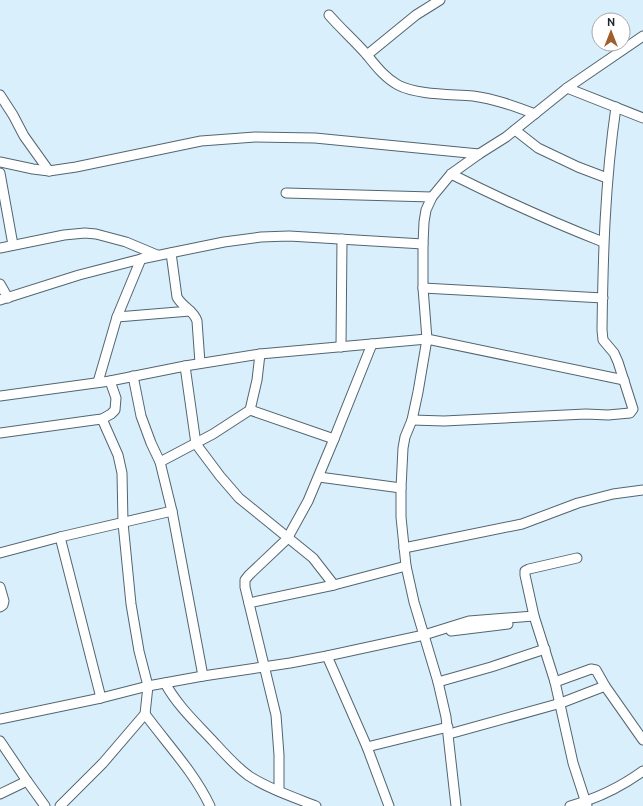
<svg xmlns="http://www.w3.org/2000/svg" width="643" height="806" font-family="Ubuntu,sans-serif">
  <rect width="100%" height="100%" fill="#daeffc"/>
  <g fill="none" stroke-linecap="round" stroke-linejoin="round">
    <defs>
      <g id="minor">
        <path d="M329,15C341,29 355,41 367,55C376,66 385,78 398,85C417,95 451,94 473,96C495,99 514,106 535,114"/>
        <polyline points="367,55 416,15 440,0"/>
        <polyline points="567,88 643,118"/>
        <polyline points="0,95 13,115 24,136 49,171"/>
        <polyline points="515,130 538,148 578,167 607,178"/>
        <polyline points="0,162 33,169 49,171 76,167 201,141 255,137 315,138 479,154"/>
        <polyline points="0,173 13,245"/>
        <path d="M451,174C501,199 552,222 603,242"/>
        <polyline points="286,193 432,197"/>
        <polyline points="0,248 64,235 85,233 96,234 126,242 157,255"/>
        <path d="M171,253L177,297C182,307 194,310 197,321L200,363"/>
        <polyline points="0,284 8,298"/>
        <polyline points="423,288 603,298"/>
        <polyline points="0,300 79,275 141,259 224,242 261,237 289,236 423,244"/>
        <polyline points="117,317 190,311"/>
        <polyline points="341,347 342,239"/>
        <polyline points="185,366 196,444 220,476 239,498 313,558 334,585"/>
        <polyline points="133,376 141,416 151,443 160,462 172,511 203,676"/>
        <polyline points="98,382 117,317 141,259"/>
        <polyline points="0,396 110,381 185,366 260,354 427,339 624,380"/>
        <polyline points="250,410 334,439"/>
        <path d="M412,420L444,421L586,414L608,415L630,413L633,409L618,362L614,353L603,340L602,330C603,254 605,182 616,107"/>
        <polyline points="0,433 94,420 102,419 111,414 115,410 116,398 110,381"/>
        <polyline points="160,462 213,434 250,410 257,380 260,354"/>
        <polyline points="319,477 401,488"/>
        <polyline points="60,537 101,698"/>
        <polyline points="404,548 522,524 578,503 613,494 643,490"/>
        <polyline points="0,553 60,537 172,511"/>
        <polyline points="577,558 529,569 525,571 525,575 534,616 555,682 573,763 587,806"/>
        <polyline points="0,587 4,601 3,605 0,607"/>
        <polyline points="249,603 334,585 406,566"/>
        <polyline points="451,631 508,624"/>
        <polyline points="327,656 367,747 389,806"/>
        <polyline points="438,682 491,667 545,649"/>
        <polyline points="555,682 591,669 596,670 605,686 643,740"/>
        <path d="M165,683C177,705 195,722 212,740C223,752 235,766 249,776C269,789 293,797 316,806"/>
        <path d="M145,714C167,744 194,772 210,806"/>
        <polyline points="0,719 101,698 148,686 203,676 290,663 327,656 424,635 469,621 534,616"/>
        <polyline points="449,734 561,703 605,686"/>
        <polyline points="0,741 27,781 45,806"/>
        <polyline points="367,747 448,727"/>
        <polyline points="279,791 279,755 276,715 245,587 245,580 249,575 287,539 308,501 334,439 372,344"/>
        <polyline points="0,794 27,781"/>
        <polyline points="60,806 103,763 145,714 148,686 139,651 131,604 123,523 122,473 118,455 102,419"/>
        <polyline points="456,806 446,717 438,682 414,602 406,566 401,517 401,488 403,448 405,437 412,420 418,392 427,339 423,288 423,244 424,222 426,210 432,197 451,174 479,154 506,137 567,88 643,36"/>
        <path d="M570,806C596,799 621,787 643,771"/>
      </g>
    </defs>
    <!-- minor casing -->
    <use href="#minor" stroke="#536570" stroke-width="11"/>
    <!-- minor -->
    <use href="#minor" stroke="#fff" stroke-width="9"/>
  </g>
  <!-- north arrow -->
  <g transform="translate(611 32)"><circle r="19" fill="#ffffff" stroke="#a6a9ab"/>
  <path d="M0-3L7 15L0 10L-7 15Z" fill="#9f5e2a"/>
  <text y="-6" font-size="11" font-weight="bold" text-anchor="middle" fill="#20272c">N</text>
  </g>
</svg>
